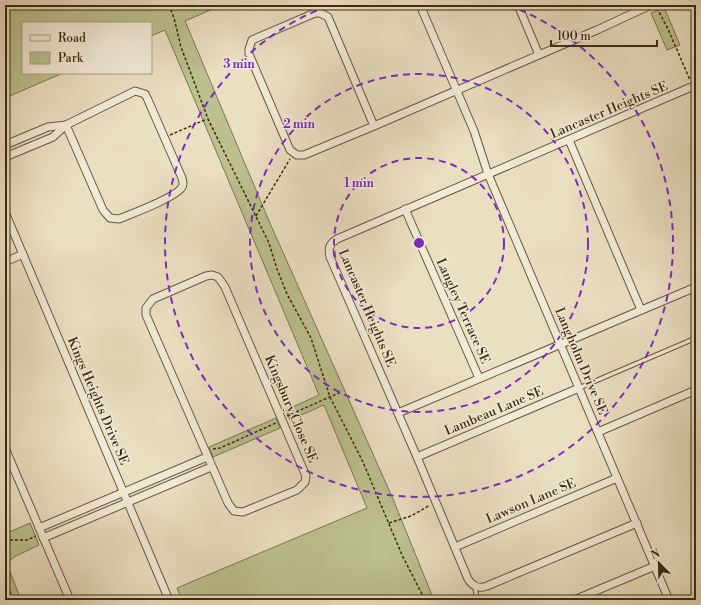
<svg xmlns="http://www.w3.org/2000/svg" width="701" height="605" font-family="'Libre Bodoni',serif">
  <rect width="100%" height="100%" fill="#ebdfc2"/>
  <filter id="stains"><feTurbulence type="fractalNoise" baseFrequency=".005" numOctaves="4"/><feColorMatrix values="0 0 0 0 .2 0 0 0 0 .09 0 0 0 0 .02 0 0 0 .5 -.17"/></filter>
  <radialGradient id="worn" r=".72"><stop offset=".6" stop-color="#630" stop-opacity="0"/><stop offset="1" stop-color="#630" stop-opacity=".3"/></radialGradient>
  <!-- green -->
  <g fill="#bcc08f" stroke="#7d7650">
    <polygon points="5,5 222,5 185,21 269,221 393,499 434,600 182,600 177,588 367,508 324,405 290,420 286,410 319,395 165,30 151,36 151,23 23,23 23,73 63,73 5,98"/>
    <polygon points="664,7 680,45 667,50 651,13"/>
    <polygon points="276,418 280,428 213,457 209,447"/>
    <polygon points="30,523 39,545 14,557 7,564 21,600 5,600 5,534"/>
  </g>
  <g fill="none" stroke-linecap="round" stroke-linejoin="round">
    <defs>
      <g id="lane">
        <polyline points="579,388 696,338"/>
        <polyline points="475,587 477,600"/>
      </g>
      <g id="street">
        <polyline points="420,5 474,131 488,174 669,600"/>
        <polyline points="518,5 539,55"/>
        <polyline points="374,126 304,155 297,155 290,150 249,54 249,49 252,40 315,13 320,13 328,17 374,126 597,30 651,5"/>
        <polyline points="569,140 641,310"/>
        <polyline points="5,145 48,127 66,125"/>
        <path d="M5,157L53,137L66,125L135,91L145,94L148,100L182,178C183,181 184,184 182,187C177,197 131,214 119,219L110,218L103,210L66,125"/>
        <polyline points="405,209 479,378"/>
        <polyline points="5,212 169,600"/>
        <polyline points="5,262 23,254"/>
        <polygon points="212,275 218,277 225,287 306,476 305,482 297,490 243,512 234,511 228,503 146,315 146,308 153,299 206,276"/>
        <polyline points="398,413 696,287"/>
        <polyline points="598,432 696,390"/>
        <polyline points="5,448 70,600"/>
        <polyline points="417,457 579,388"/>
        <path d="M637,523L487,586C479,589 473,587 468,579L417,457L330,257C328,249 329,244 337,239L696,85"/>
        <polyline points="39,528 207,457"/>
        <polyline points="43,538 211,467"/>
        <polyline points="455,547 617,478"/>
        <polyline points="574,600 655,566"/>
      </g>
    </defs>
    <!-- lane casing -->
    <use href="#lane" stroke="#69583e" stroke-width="5.5"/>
    <!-- street casing -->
    <use href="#street" stroke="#69583e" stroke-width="9"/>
    <!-- path -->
    <g stroke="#3e2b12" stroke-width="1.5" stroke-dasharray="3 2" stroke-linecap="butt">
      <polyline points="169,5 174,18 181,47 208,119 269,243 277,269 287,294 311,338 330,397 363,462 402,555 425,600"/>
      <polyline points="657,8 668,29 690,80"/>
      <polyline points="170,135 207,119"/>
      <polyline points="256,216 290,159"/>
      <polyline points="287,416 341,392"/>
      <polyline points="213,449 220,448 276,423"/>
      <polyline points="389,523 411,516 430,505"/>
      <polyline points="5,540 27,540 36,536"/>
      <polyline points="5,582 14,600"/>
      <polyline points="686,600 696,596"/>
    </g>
    <!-- lane -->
    <use href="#lane" stroke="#f2ead7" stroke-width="3.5"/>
    <!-- street -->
    <use href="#street" stroke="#f2ead7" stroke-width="7"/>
  </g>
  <!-- distance rings -->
  <g fill="none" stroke="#7b2cbf" stroke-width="2" stroke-dasharray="7 5">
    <circle cx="419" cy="243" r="85"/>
    <circle cx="419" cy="243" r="169"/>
    <path d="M508 5A254 254 0 1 1 330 5"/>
  </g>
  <g text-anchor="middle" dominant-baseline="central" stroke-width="3" stroke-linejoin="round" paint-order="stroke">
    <!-- street labels -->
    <g font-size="13" fill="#3e2b12" stroke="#f2ead7">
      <text transform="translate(609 110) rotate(-23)">Lancaster Heights SE</text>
      <text transform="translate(367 308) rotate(67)">Lancaster Heights SE</text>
      <text transform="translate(463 311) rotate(66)">Langley Terrace SE</text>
      <text transform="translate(581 361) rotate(67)">Langholm Drive SE</text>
      <text transform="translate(98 401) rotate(67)">Kings Heights Drive SE</text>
      <text transform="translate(291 409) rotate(67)">Kingsbury Close SE</text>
      <text transform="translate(494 411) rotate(-23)">Lambeau Lane SE</text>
      <text transform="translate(531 501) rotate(-23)">Lawson Lane SE</text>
    </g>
  </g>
  <circle cx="419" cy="243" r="6" fill="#7b2cbf" stroke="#f2ead7" stroke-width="2"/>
  <g font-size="12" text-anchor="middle" font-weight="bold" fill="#7b2cbf" stroke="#f2ead7" stroke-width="3" stroke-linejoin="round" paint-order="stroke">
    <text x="239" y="68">3 min</text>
    <text x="299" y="128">2 min</text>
    <text x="359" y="187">1 min</text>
  </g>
  <!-- margin -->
  <rect width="701" height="605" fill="none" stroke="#ebdfc2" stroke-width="20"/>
  <rect x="6" y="6" width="689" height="593" fill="none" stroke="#3e2b12" stroke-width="2"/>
  <rect x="10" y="10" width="681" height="585" fill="none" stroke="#3e2b12"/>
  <!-- legend -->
  <rect x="22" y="22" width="130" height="52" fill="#f2ead7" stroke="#aa9e88"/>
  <rect x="30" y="35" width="20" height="6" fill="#f2ead7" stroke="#aa9e88"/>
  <text x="58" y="42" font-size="12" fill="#3e2b12">Road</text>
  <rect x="30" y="52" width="20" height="12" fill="#bcc08f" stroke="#aa9e88"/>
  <text x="58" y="62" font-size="12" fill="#3e2b12">Park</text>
  <!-- north arrow -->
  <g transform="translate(659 563) rotate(337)" stroke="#f2ead7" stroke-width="3" paint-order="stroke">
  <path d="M0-3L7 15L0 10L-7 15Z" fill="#3e2b12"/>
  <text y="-6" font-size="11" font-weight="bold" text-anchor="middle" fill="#3e2b12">N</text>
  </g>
  <!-- scale -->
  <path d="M551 40v6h106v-6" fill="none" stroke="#3e2b12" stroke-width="2"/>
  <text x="557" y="40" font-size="12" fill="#3e2b12" stroke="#f2ead7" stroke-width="3" paint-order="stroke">100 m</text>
  <rect width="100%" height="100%" filter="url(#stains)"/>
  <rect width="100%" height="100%" fill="url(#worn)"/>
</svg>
